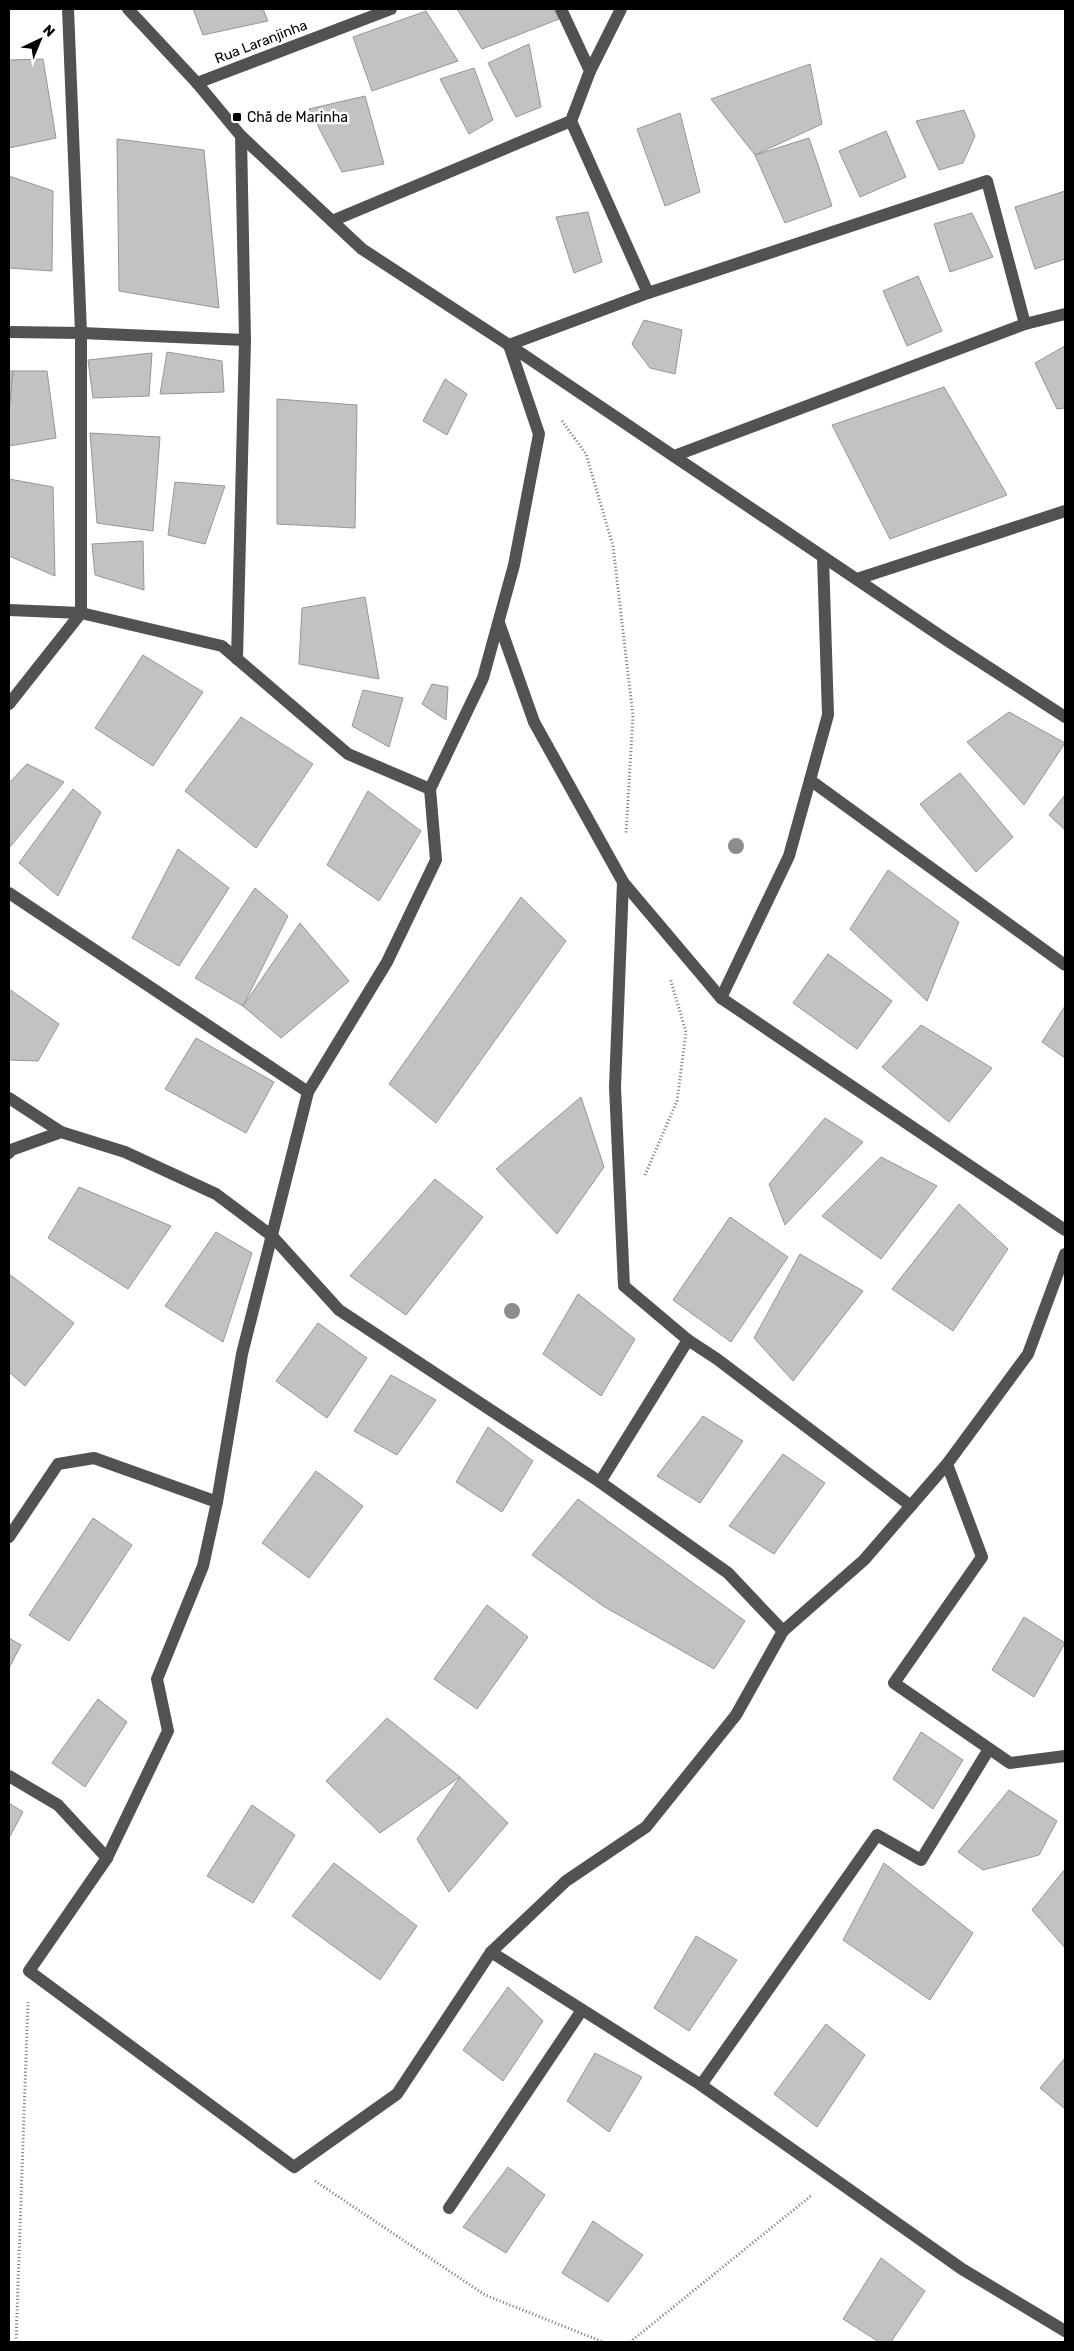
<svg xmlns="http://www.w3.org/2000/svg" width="1074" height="2351" font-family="Rubik,sans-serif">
  <rect width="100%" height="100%" fill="#fff"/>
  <!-- building -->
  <g fill="#c2c2c2" stroke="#969696">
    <polygon points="193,9 263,9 268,21 203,35"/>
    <polygon points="457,9 554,9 559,19 482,49"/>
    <polygon points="426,11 458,61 372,91 353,37"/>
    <polygon points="529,44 541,107 516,117 488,63"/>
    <polygon points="43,59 56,138 9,148 9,60"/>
    <polygon points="810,64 822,124 755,155 711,99"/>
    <polygon points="474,68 493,120 469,134 440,79"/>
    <polygon points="365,96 384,164 342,172 309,109"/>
    <polygon points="964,110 975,136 963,163 939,170 916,121"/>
    <polygon points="680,113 700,192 665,206 637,129"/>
    <polygon points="886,131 906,177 860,197 839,151"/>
    <polygon points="809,138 832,206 785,223 755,155"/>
    <polygon points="117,139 204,150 219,308 119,291"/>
    <polygon points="9,176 53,191 52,271 9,268"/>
    <polygon points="1065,191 1065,259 1035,269 1015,207"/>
    <polygon points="588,212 602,262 574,273 556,217"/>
    <polygon points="972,213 993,257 950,272 934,224"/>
    <polygon points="918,276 942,331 907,346 883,291"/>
    <polygon points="644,320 682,330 675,374 650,368 632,344"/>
    <polygon points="1065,346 1065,408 1057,409 1035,363"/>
    <polygon points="167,352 222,361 224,392 160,394"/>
    <polygon points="152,353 149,396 93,398 88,360"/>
    <polygon points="9,371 13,371 9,413"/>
    <polygon points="13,371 47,371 56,438 9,446 9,413"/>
    <polygon points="445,379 467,394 447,435 423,421"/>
    <polygon points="944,387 1007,495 890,539 832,425"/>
    <polygon points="277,399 357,405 355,528 277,524"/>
    <polygon points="90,433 160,437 153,531 97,523"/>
    <polygon points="9,479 53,487 55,576 9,556"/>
    <polygon points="175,482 225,486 205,544 168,535"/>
    <polygon points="143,541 144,590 95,575 92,544"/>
    <polygon points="365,597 379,679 299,664 302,608"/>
    <polygon points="143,655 203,692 153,766 95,728"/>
    <polygon points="432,684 448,687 446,720 422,704"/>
    <polygon points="363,690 403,698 389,747 352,726"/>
    <polygon points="1009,712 1065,743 1024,805 967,742"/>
    <polygon points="241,717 313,764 256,848 185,791"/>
    <polygon points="27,764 64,782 9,848 9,783"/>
    <polygon points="960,773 1013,837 976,872 920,804"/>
    <polygon points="73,789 101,812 58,896 19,863"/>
    <polygon points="368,791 421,831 379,901 327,865"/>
    <polygon points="1065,795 1065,830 1049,815"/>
    <polygon points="178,849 229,888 179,966 132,938"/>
    <polygon points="888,870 959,922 927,1001 850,929"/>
    <polygon points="255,888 288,916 243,1006 195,978"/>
    <polygon points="521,897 566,941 436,1123 389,1084"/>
    <polygon points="300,923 349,981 281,1038 243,1006"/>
    <polygon points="828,954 892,1001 857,1049 793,1003"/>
    <polygon points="9,989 59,1024 38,1061 9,1060"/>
    <polygon points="1065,1006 1065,1058 1042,1042"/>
    <polygon points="921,1025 992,1068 949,1122 882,1067"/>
    <polygon points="196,1038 274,1082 246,1133 165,1089"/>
    <polygon points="581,1097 604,1167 557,1234 496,1169"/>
    <polygon points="825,1118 863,1142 785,1225 769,1184"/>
    <polygon points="881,1157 937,1186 881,1259 822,1216"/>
    <polygon points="435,1179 483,1217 406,1315 350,1276"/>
    <polygon points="79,1187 171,1226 128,1289 48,1238"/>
    <polygon points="959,1204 1008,1249 953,1331 892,1289"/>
    <polygon points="730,1217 788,1257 731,1342 673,1300"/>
    <polygon points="216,1232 252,1253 223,1342 165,1306"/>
    <polygon points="800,1254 863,1291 793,1381 754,1338"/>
    <polygon points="9,1274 74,1323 25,1386 9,1372"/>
    <polygon points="578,1294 635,1339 601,1396 543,1354"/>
    <polygon points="318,1323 367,1358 327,1418 276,1381"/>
    <polygon points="391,1375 436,1400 397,1455 354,1431"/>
    <polygon points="703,1416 743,1441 700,1503 657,1476"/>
    <polygon points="488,1427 533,1461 502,1512 456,1482"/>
    <polygon points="783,1454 825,1483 774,1554 729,1526"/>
    <polygon points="316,1471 363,1506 309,1578 262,1543"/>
    <polygon points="578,1499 745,1621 714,1669 603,1606 532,1555"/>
    <polygon points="93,1518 132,1545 69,1641 29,1615"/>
    <polygon points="487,1605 528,1637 477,1709 434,1679"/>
    <polygon points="1024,1617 1065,1643 1034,1697 992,1670"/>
    <polygon points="9,1638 21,1645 9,1668"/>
    <polygon points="98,1699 127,1722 85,1787 52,1763"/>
    <polygon points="387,1718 460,1777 380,1833 326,1781"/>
    <polygon points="921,1732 963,1760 933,1809 893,1779"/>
    <polygon points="460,1777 508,1823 449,1892 417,1839"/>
    <polygon points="1009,1790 1057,1821 1039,1855 983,1870 958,1852"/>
    <polygon points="9,1803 23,1812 9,1838"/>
    <polygon points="252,1805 295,1835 253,1903 207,1876"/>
    <polygon points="334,1863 417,1926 380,1980 292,1916"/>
    <polygon points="884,1863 973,1933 930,2000 843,1940"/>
    <polygon points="1065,1869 1065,1948 1032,1910"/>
    <polygon points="696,1936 737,1960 689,2031 654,2008"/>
    <polygon points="508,1987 543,2021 503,2081 463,2050"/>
    <polygon points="826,2024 865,2055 817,2127 774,2094"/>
    <polygon points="595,2053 642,2077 609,2132 567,2101"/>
    <polygon points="1065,2058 1065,2109 1040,2088"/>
    <polygon points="508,2167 545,2195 506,2253 463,2227"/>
    <polygon points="593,2221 643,2255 608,2302 562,2273"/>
    <polygon points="881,2258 925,2291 891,2342 879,2342 843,2319"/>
  </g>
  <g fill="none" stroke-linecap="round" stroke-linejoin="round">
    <!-- path -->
    <g stroke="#747474" stroke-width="3" stroke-dasharray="1 2.5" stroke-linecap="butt">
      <polyline points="562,421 586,454 613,546 633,716 626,834"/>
      <polyline points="645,1175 677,1101 686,1032 670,978"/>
      <polyline points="315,2181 485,2295 603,2342"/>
      <polyline points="16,2342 28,2002"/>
      <polyline points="630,2342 812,2195"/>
    </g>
    <!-- minor -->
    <g stroke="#525252" stroke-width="12">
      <polyline points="68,9 81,333 245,340 241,136"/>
      <polyline points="128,9 197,83 241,136 362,249 509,345 948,641 1065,717"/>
      <polyline points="590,71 621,9"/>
      <polyline points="197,83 391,9"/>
      <polyline points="332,221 571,121 590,71 561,9"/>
      <polyline points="648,293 987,181 1025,324 1065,314"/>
      <polyline points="9,332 81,333 81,613 9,610"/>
      <polyline points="674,456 1025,324"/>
      <polyline points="857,579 1065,511"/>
      <polyline points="499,623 534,722 623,882 721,998 1065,1230"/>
      <polyline points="237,659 245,340"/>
      <polyline points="9,704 81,613 222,646 348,754 430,789 436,860 387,962 308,1092 242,1354 217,1502 203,1566 157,1679 168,1731 107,1858 29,1971 294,2167 397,2094 491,1952 566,1881 646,1827 736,1715 783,1631 864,1560 947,1464"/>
      <polyline points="810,780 1065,965"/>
      <polyline points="430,789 483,678 514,565 539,434 509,345 648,293 571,121"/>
      <polyline points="623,882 615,1087 624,1286 688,1340 600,1482 728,1573 783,1631"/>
      <polyline points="9,893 308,1092"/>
      <polyline points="721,998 789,856 828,715 823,557"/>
      <polyline points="9,1098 61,1132"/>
      <polyline points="9,1153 11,1150 61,1132 125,1152 216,1194 272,1236 339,1310 600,1482"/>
      <polyline points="1065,1254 1028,1354 947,1464 982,1557 894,1683 1010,1763 1065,1756"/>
      <polyline points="688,1340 717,1359 911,1506"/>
      <polyline points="9,1537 58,1464 94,1458 217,1502"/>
      <polyline points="9,1776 58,1805 107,1858"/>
      <polyline points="491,1952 701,2085 877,1835 921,1860 989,1749"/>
      <polyline points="701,2085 962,2269 1065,2331"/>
      <polyline points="449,2208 582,2010"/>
    </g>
  </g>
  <!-- trees -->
  <g fill="#8d8d8d">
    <circle cx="736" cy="846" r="8"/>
    <circle cx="512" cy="1311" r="8"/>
  </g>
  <!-- markers -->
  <rect fill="#000" stroke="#fff" stroke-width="2" x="232" y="112" width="10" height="10" rx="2.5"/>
  <g text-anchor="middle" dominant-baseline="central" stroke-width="5" stroke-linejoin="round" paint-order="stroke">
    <!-- street labels -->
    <g font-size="14" fill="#000" stroke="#fff">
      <text transform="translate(261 42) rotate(-21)">Rua Laranjinha</text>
    </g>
    <!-- poi labels -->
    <g font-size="14" fill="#000" stroke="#fff" text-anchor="start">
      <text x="247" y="117">Chã de Marinha</text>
    </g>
  </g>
  <!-- border -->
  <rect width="1074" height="2351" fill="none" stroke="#000000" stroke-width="20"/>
  <!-- north arrow -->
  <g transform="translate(40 40) rotate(44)" stroke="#ffffff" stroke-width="4" paint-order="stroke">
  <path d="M0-4L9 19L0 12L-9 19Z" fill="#000000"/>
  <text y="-8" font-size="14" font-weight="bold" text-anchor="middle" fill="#000000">N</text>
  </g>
</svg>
